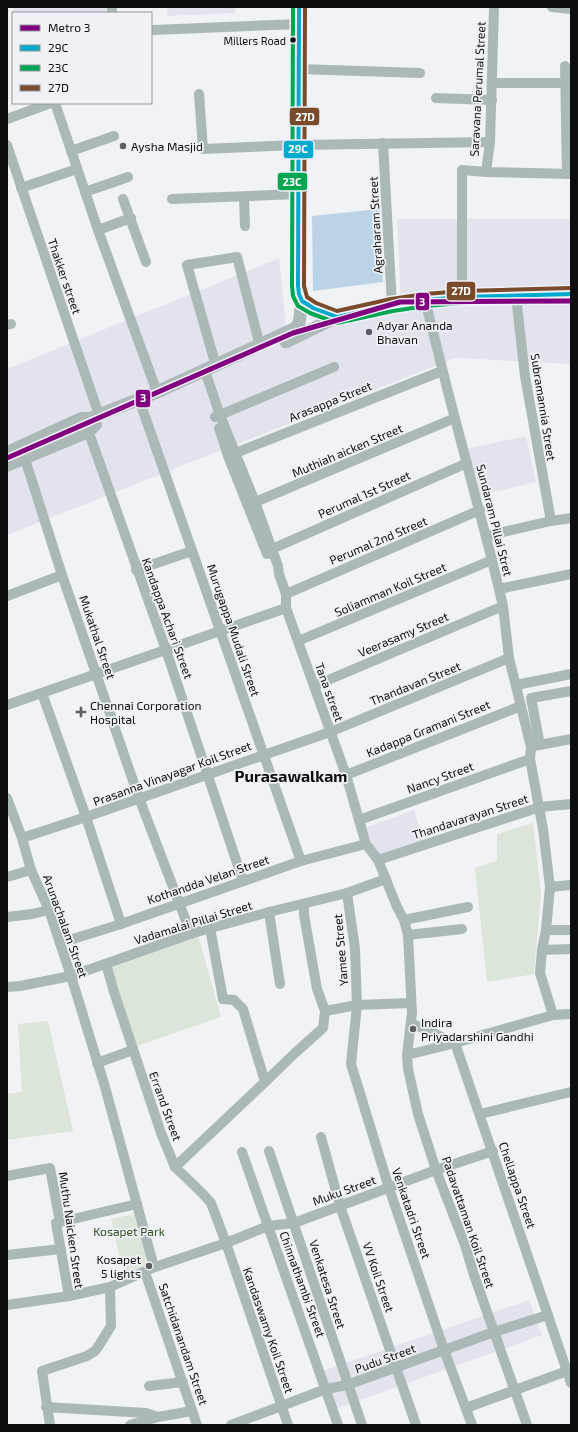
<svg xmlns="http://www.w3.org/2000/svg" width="578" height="1432" font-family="'Exo 2',sans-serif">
  <rect width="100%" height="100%" fill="#f1f2f5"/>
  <!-- built -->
  <g fill="#e2e3ed">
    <polygon points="13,7 112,7 111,13 13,13 13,15"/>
    <polygon points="168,7 235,7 235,13 167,16"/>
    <polygon points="397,219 571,219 571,364 455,358 7,535 7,369 279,258 287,336 401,308"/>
    <polygon points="526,436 536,482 477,496 466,449"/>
    <polygon points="414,810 424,842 377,858 367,827"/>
    <polygon points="529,1300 542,1335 335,1409 322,1371"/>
  </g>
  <!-- green -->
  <g fill="#dce5d9">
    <polygon points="533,823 541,893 534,974 487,982 475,868 497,861 497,834"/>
    <polygon points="198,935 221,1017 134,1047 108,964"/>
    <polygon points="48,1021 73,1131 7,1140 7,1094 22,1092 18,1024"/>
    <polygon points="143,1212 146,1267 124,1275 111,1219"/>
  </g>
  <!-- water -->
  <polygon fill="#bad3e6" points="380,209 383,282 313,291 312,216"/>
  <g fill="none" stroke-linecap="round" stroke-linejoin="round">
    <!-- minor -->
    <g stroke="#abb8b8" stroke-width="10">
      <polyline points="552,7 571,9"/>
      <polyline points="112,13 112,7"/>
      <polyline points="153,30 299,24"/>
      <polyline points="565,66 567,174"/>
      <polyline points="299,69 420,73"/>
      <polyline points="492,83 566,83"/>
      <polyline points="199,94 203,149 298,145 490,142"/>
      <polyline points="436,98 492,100"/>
      <polyline points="55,103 98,230 157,392"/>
      <polyline points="7,119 51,103"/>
      <polyline points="383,143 392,305"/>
      <polyline points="7,145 99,415"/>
      <polyline points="71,151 114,136"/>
      <polyline points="486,172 490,142 494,7"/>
      <polyline points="21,188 77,169"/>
      <polyline points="85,192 128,177"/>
      <polyline points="244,197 245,226"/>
      <polyline points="123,199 146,262"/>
      <polyline points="172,199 298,194"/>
      <polyline points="98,230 131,218"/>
      <polyline points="516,296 525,376 551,521"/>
      <polyline points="462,297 462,170 486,172 571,174"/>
      <polyline points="425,300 447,388 492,560 503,606 509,658 531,747 530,759 543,829 550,887 546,930 542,950 540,973 553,1015"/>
      <polyline points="7,325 11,324"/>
      <polyline points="216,366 187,265 237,257 260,346"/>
      <polyline points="205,371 220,415 255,502 278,566 279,574 286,594 286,608 346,775 366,844 378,860 397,907 404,920 408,935 412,1013 407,1055 408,1069 418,1114 436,1170 465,1245 474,1275 527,1425"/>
      <polyline points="142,408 301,861"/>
      <polyline points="215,417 334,367"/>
      <polyline points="219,428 228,456 267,554"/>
      <polyline points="89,433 166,650 243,881"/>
      <polyline points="7,451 81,417 94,417"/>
      <polyline points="228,456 442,371"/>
      <polyline points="25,459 62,575 139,798 191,934"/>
      <polyline points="7,467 89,433 97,425"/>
      <polyline points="248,505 455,418"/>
      <polyline points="486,536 551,521 571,518"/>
      <polyline points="272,549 467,463"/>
      <polyline points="136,570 192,551"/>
      <polyline points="499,589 571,574"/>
      <polyline points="286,594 480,510"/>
      <polyline points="7,596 62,575"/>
      <polyline points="298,641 492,560"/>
      <polyline points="516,685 571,674"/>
      <polyline points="314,686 503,606"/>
      <polyline points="42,693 86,817 121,924"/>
      <polyline points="7,705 286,608"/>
      <polyline points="540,745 531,698 571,691"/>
      <polyline points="534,746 571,739"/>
      <polyline points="346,775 521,706"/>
      <polyline points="7,798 22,838 31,870 49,910 71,976 105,1087 154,1267"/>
      <polyline points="359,820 530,759"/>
      <polyline points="22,838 86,817 330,732 509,658"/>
      <polyline points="378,860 540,807 571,804"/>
      <polyline points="7,877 31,870"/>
      <polyline points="550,887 571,885"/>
      <polyline points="347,893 355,949 357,1005 351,1064 389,1188 444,1350 472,1425"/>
      <polyline points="304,904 304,915 317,989 325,1011"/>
      <polyline points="269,912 280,984"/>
      <polyline points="7,917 32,914 49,910"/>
      <polyline points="404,920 468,907"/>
      <polyline points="210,928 223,999 234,1000 243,1009 265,1082"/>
      <polyline points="546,930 571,930"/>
      <polyline points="408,935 462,929"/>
      <polyline points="60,943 121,924 301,861 366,844"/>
      <polyline points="542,950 571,949"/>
      <polyline points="106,964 114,992 161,1133 175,1167 202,1193 211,1203 226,1243 288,1425"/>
      <polyline points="7,987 20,986 71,976 193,933 269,912 347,893 386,879"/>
      <polyline points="411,1023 455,1043 571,1383"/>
      <polyline points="407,1055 455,1043 553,1015 571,1014"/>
      <polyline points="97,1063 133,1050"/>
      <polyline points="480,1114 571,1092"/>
      <polyline points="321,1137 340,1206 416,1425"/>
      <polyline points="269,1151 362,1425"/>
      <polyline points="242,1152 338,1425"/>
      <polyline points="175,1167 265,1082 295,1053 323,1028 325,1011 357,1005 410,1003"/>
      <polyline points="7,1176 50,1168 60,1222 56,1223 69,1296"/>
      <polyline points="60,1222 137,1204"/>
      <polyline points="7,1255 61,1249"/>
      <polyline points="145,1272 197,1425"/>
      <polyline points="7,1305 69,1296 110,1287 155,1267 226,1243 268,1226 294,1223 436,1170 493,1151"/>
      <polyline points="149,1386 183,1382"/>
      <polyline points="46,1407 146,1413 158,1417"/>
      <polyline points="466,1408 567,1371"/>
      <polyline points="50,1425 42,1371 87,1356 95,1351 98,1347 111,1326 110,1287"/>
      <polyline points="130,1425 158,1417 192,1411"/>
      <polyline points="231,1425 326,1389 347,1385 494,1332 548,1315"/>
    </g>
    <!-- major -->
    <g stroke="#aebaba" stroke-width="13">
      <polyline points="299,7 298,286 299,294 302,301 313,308 337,317 392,305 425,300 462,297 571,294"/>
      <polyline points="286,342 337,317"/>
      <polyline points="7,459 75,429 94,417 157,392 294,329 299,324 302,301"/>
    </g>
    <defs>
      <polyline id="bus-1" points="299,7 298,286 299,294 302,301 313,308 337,317 392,305 425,300 462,297 571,294"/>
      <polyline id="bus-2" points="293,7 292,286 293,296 298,306 310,313 337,323 393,311 426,306 462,303 571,300"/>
      <polyline id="bus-3" points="305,7 304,286 307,297 316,303 337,311 391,299 425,294 462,291 571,288"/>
    </defs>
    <!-- bus-1 casing -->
    <use href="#bus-1" stroke="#eff1f7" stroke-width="7"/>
    <!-- bus-2 casing -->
    <use href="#bus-2" stroke="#eff1f7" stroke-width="7"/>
    <!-- bus-3 casing -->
    <use href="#bus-3" stroke="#eff1f7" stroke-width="7"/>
    <!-- bus-1 -->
    <use href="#bus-1" stroke="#00a9ce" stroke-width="4"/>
    <!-- bus-2 -->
    <use href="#bus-2" stroke="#00a651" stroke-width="4"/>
    <!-- bus-3 -->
    <use href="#bus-3" stroke="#7a4b2a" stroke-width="4"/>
    <defs>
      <polyline id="metro-1" points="7,458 293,333 400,302 571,301"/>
    </defs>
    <!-- metro-1 casing -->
    <use href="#metro-1" stroke="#eff1f7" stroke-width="8"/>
    <!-- metro-1 -->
    <use href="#metro-1" stroke="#800080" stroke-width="5"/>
  </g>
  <!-- markers -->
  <circle fill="#0e0e11" stroke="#eff1f7" stroke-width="1.5" cx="293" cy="40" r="3.5"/>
  <g fill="#5d5e61" stroke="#eff1f7" stroke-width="1.5">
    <circle cx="123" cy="146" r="4"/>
    <circle cx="369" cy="332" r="4"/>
    <path d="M79 706h4v4h4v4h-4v4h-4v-4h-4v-4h4z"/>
    <circle cx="413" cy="1029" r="4"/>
    <circle cx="149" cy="1266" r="4"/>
  </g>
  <g text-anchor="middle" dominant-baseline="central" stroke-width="3.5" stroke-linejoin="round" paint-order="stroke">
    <!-- bus labels -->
    <g font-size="11" fill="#0e0e11" stroke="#eff1f7" text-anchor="end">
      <text x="286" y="40">Millers Road</text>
    </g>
    <!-- street labels -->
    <g font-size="12" fill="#0e0e11" stroke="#eff1f7">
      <text transform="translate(477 89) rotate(-87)">Saravana Perumal Street</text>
      <text transform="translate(375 225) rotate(-93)">Agraharam Street</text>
      <text transform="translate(65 276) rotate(71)">Thakker street</text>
      <text transform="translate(330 401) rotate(-22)">Arasappa Street</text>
      <text transform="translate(544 407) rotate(81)">Subramannia Street</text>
      <text transform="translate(347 450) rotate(-23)">Muthiah aicken Street</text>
      <text transform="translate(364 494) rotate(-24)">Perumal 1st Street</text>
      <text transform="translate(495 520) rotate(76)">Sundaram Pillai Stret</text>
      <text transform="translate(378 540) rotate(-23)">Perumal 2nd Street</text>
      <text transform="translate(390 589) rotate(-23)">Soliamman Koil Street</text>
      <text transform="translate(168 618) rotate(70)">Kandappa Achari Street</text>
      <text transform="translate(234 630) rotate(71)">Murugappa Mudali Street</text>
      <text transform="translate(403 634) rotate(-23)">Veerasamy Street</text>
      <text transform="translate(98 637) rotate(71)">Mukathal Street</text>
      <text transform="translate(415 683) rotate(-22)">Thandavan Street</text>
      <text transform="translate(330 692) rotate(70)">Tana street</text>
      <text transform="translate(428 728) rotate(-22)">Kadappa Gramani Street</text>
      <text transform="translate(172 773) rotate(-20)">Prasanna Vinayagar Koil Street</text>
      <text transform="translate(440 777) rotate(-20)">Nancy Street</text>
      <text transform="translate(470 816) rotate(-18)">Thandavarayan Street</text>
      <text transform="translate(208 879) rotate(-19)">Kothandda Velan Street</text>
      <text transform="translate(193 922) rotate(-17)">Vadamalai Pillai Street</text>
      <text transform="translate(66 926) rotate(70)">Arunachalam Street</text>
      <text transform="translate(340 950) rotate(-95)">Yamee Street</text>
      <text transform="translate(166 1106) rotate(70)">Errand Street</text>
      <text transform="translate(518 1185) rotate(71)">Chellappa Street</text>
      <text transform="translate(344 1190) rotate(-20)">Muku Street</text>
      <text transform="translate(412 1213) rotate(71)">Venkatadri Street</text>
      <text transform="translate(469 1222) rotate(71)">Padavattaman Koil Street</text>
      <text transform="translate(72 1230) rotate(82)">Muthu Naicken Street</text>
      <text transform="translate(379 1277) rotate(71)">VV Koil Street</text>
      <text transform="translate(303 1284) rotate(70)">Chinnathambi Street</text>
      <text transform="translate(328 1284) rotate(72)">Venkatesa Street</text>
      <text transform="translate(269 1330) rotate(71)">Kandaswamy Koil Street</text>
      <text transform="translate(184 1344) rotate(71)">Satchidanandam Street</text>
      <text transform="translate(385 1358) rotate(-20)">Pudu Street</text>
    </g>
    <!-- poi labels -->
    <g font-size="12" fill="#0e0e11" stroke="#eff1f7" text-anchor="start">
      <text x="131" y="146">Aysha Masjid</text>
      <text x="377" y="325">Adyar Ananda<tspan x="377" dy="14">Bhavan</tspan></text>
      <text x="90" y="705">Chennai Corporation<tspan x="90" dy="14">Hospital</tspan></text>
      <text x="421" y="1022">Indira<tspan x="421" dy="14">Priyadarshini Gandhi</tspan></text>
      <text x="141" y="1259" text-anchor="end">Kosapet<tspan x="141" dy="14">5 lights</tspan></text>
    </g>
    <!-- park labels -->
    <g font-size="12" fill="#304e1e" stroke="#eff1f7">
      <text x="129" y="1231">Kosapet Park</text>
    </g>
    <!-- district labels -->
    <g font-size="16" font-weight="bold" fill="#0e0e11" stroke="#eff1f7">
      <text x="291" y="775">Purasawalkam</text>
    </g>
  </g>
  <g stroke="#eff1f7" stroke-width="1.5">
    <rect x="289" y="107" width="31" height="19" rx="4" fill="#7a4b2a"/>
    <rect x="283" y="140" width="31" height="19" rx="4" fill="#00a9ce"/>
    <rect x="277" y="172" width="31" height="19" rx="4" fill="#00a651"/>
    <rect x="446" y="281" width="30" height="20" rx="4" fill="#7a4b2a"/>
    <rect x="415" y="292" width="15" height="19" rx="4" fill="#800080"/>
    <rect x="135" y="389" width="16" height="19" rx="4" fill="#800080"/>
  </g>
  <g font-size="11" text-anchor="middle" font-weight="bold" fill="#fff">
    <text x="305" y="121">27D</text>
    <text x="298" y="153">29C</text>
    <text x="292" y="186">23C</text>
    <text x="461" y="295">27D</text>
    <text x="422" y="306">3</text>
    <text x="143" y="402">3</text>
  </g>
  <!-- border -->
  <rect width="578" height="1432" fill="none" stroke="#0e0e11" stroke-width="16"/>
  <!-- legend -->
  <rect x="12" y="12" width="140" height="92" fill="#eff1f7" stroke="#95969b"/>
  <rect x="20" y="25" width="20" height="6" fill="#800080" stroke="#95969b"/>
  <text x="48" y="32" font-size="12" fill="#0e0e11">Metro 3</text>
  <rect x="20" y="45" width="20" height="6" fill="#00a9ce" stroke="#95969b"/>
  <text x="48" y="52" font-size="12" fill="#0e0e11">29C</text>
  <rect x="20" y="65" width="20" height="6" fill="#00a651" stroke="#95969b"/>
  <text x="48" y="72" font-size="12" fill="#0e0e11">23C</text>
  <rect x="20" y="85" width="20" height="6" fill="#7a4b2a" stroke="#95969b"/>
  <text x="48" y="92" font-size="12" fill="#0e0e11">27D</text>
</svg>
